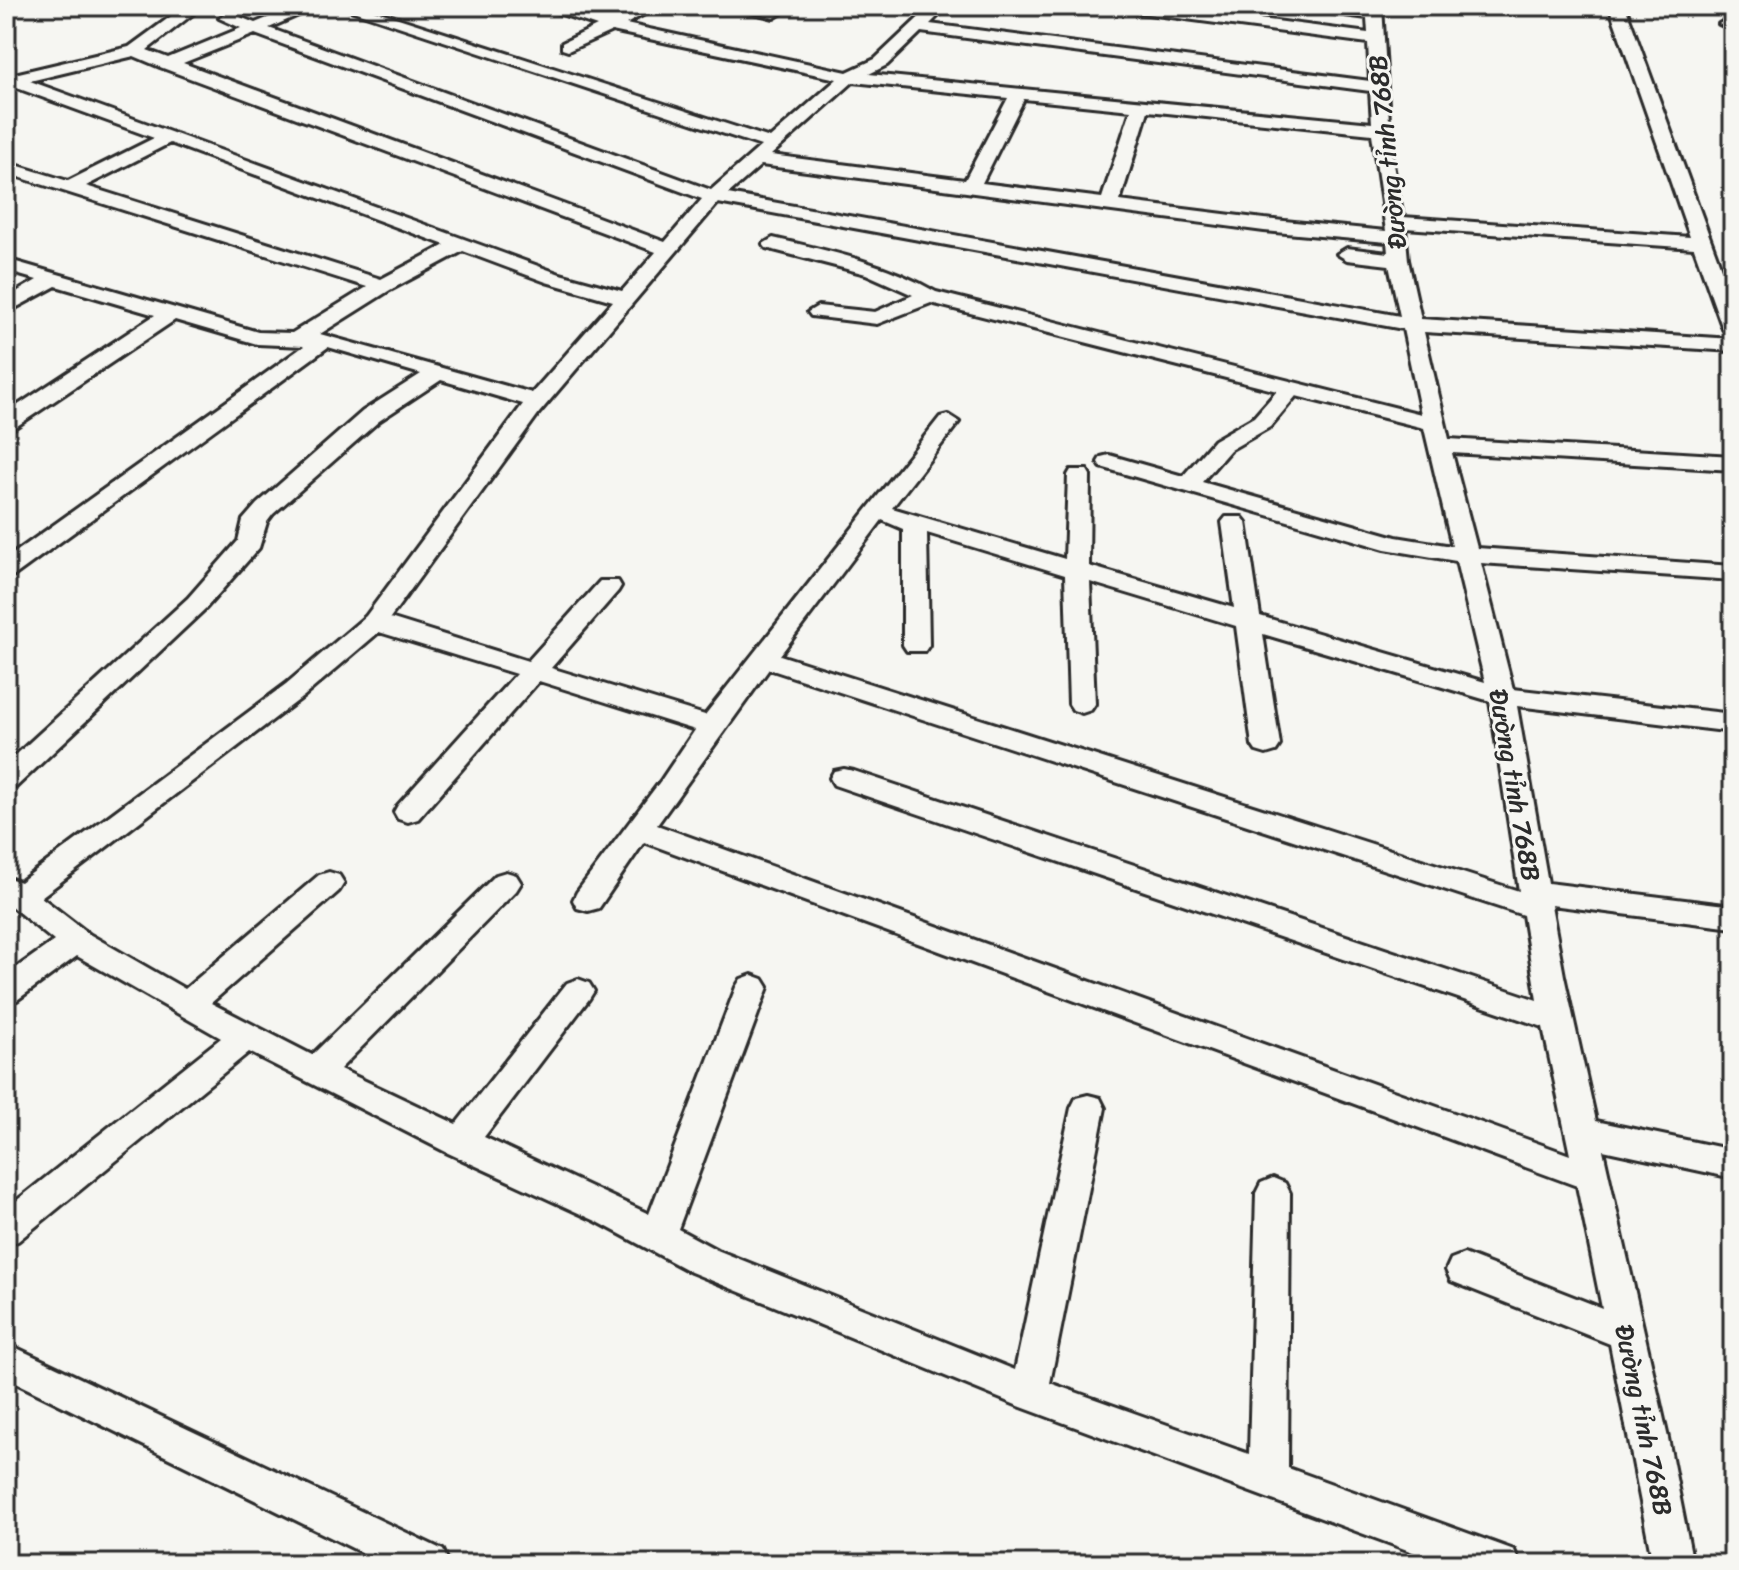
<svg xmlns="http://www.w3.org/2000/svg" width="1739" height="1570" font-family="Sriracha,sans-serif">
  <rect width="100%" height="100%" fill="#f6f6f2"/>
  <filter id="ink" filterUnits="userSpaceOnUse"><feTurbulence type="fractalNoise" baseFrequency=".0125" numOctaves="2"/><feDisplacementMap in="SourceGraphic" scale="16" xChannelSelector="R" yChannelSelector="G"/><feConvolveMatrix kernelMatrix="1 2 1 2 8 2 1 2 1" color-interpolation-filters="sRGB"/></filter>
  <g filter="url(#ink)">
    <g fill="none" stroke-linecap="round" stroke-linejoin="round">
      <defs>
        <g id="minor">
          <path d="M185,6H203L147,50L168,58L241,28L219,18L239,6H259L240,17L255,23L297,6H319L269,28L711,190L761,146L338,6H361L770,138L837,79L612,31L568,51L562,49V43L597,26L537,6H562L609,20L639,6H659L626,24L847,72L875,59L931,6H948L930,24L1370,81L1368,43L1125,11L1117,6H1160L1368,33L1367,18L1315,11L1307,6H1382L1391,154L1403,217L1690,237L1609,6H1625L1733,301V335L1723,329L1694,248L1405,228L1408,260L1421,319L1733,339V351L1424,332L1449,439L1733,456V470L1452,453L1477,548L1733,566V580L1481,563L1513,689L1733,714V732L1517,706L1548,883L1733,906V928L1551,905L1564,976L1596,1121L1733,1150V1178L1603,1150L1668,1438L1693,1564H1653L1610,1344L1451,1281L1446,1270L1451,1259L1464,1254L1602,1308L1577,1186L644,842L599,908L588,911L577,908L573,900L577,892L662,779L695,730L539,681L418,819L408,822L398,819L394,812L398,805L516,674L379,632L304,696L41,897L89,934L185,989L319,875L329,872L339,875L344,883L339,891L211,1003L312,1055L496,875L506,872L516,875L521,883L516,891L340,1069L456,1124L567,983L578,979L589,983L594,991L589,999L484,1137L649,1214L736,987L741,979L752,975L763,979L768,987L678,1229L717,1250L1015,1370L1071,1108L1076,1098L1088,1095L1100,1098L1105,1108L1050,1383L1249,1454L1256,1193L1261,1183L1273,1178L1285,1183L1290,1193L1288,1468L1514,1550L1520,1564H1445L1016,1405L691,1272L596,1221L448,1153L249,1052L18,1241L6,1245V1209L221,1038L77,956L17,1000L6,1004V975L54,941L6,902V877L20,882L286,684L366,616L523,404L441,380L379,421L273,514L267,522L259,548L206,608L16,787L6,789V764L188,598L238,541L243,520L257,504L363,411L421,374L328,347L15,575L6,577V559L304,346L257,344L175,320L14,428L6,430V413L155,315L56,286L6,313V298L37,280L6,271V259L258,332L292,333L367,287L6,173V162L68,181L154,138L6,84V76L129,47ZM921,32L1370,91L1372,123L869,74L887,65ZM255,34L702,199L665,242L183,63ZM134,56L160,67L656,252L622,291L560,274L30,81ZM853,82L1008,98L965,180L771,155ZM1024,99L1131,110L1102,198L982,183ZM1148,111L1372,134L1386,231L1264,219L1120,201ZM170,143L445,245L381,279L86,186ZM761,165L1264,231L1387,242L1388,253L1347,248L1337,254L1347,260L1389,265L1400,316L728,194ZM718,203L1403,329L1421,414L936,292C885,263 830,251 773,238L763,244L766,248L866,274L913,295L875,312L818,306L808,312L811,316L877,324L931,303L1277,391L1254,417L1214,440L1183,476L1109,455L1101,457L1098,462L1101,467L1385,549L1456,561L1485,682L1260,616L1246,522L1242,517H1226L1222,522L1234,608L1089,566L1090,475L1087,470H1071L1068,475L1065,559L892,508L959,422L948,415L940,417L705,715L551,668L618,591L621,586L618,581H600L528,661L390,618L539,413ZM463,251L546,282L613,301L532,393L320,334L390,290ZM1296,396L1424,428L1452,546L1396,537L1202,482L1230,450L1270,427ZM882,520L903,529V645L907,651H925L929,645L927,533L1065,575L1069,704L1073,710L1082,713L1091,710L1095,704L1090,582L1236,626L1252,745L1256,751L1266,754L1276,751L1280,745L1263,634L1490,701L1519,891L780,655ZM769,669L1523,915L1537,1000L854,771L844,769L834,771L830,778L834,785L1543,1027L1570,1155L657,825Z"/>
          <polygon points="734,6 763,6 782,13 774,18 737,9"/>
          <polygon points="1727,19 1733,20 1733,30 1719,24"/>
          <polygon points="6,1343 443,1550 449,1564 385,1564 6,1378"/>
        </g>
      </defs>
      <!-- minor casing -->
      <use href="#minor" stroke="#2b2b2b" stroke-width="6"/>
      <!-- minor -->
      <use href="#minor" fill="#f6f6f2" fill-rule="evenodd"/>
    </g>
  </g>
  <g text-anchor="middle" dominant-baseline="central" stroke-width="6" stroke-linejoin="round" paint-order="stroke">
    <!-- street labels -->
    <g font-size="26" fill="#2b2b2b" stroke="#f6f6f2">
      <text transform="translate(1387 152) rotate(-96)">Đường tỉnh 768B</text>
      <text transform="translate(1515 785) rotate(80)">Đường tỉnh 768B</text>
      <text transform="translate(1644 1420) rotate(78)">Đường tỉnh 768B</text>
    </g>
  </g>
  <!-- margin -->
  <rect width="1739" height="1570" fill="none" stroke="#f6f6f2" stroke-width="32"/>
  <rect x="16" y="16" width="1707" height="1538" fill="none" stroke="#2b2b2b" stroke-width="3" filter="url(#ink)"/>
</svg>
